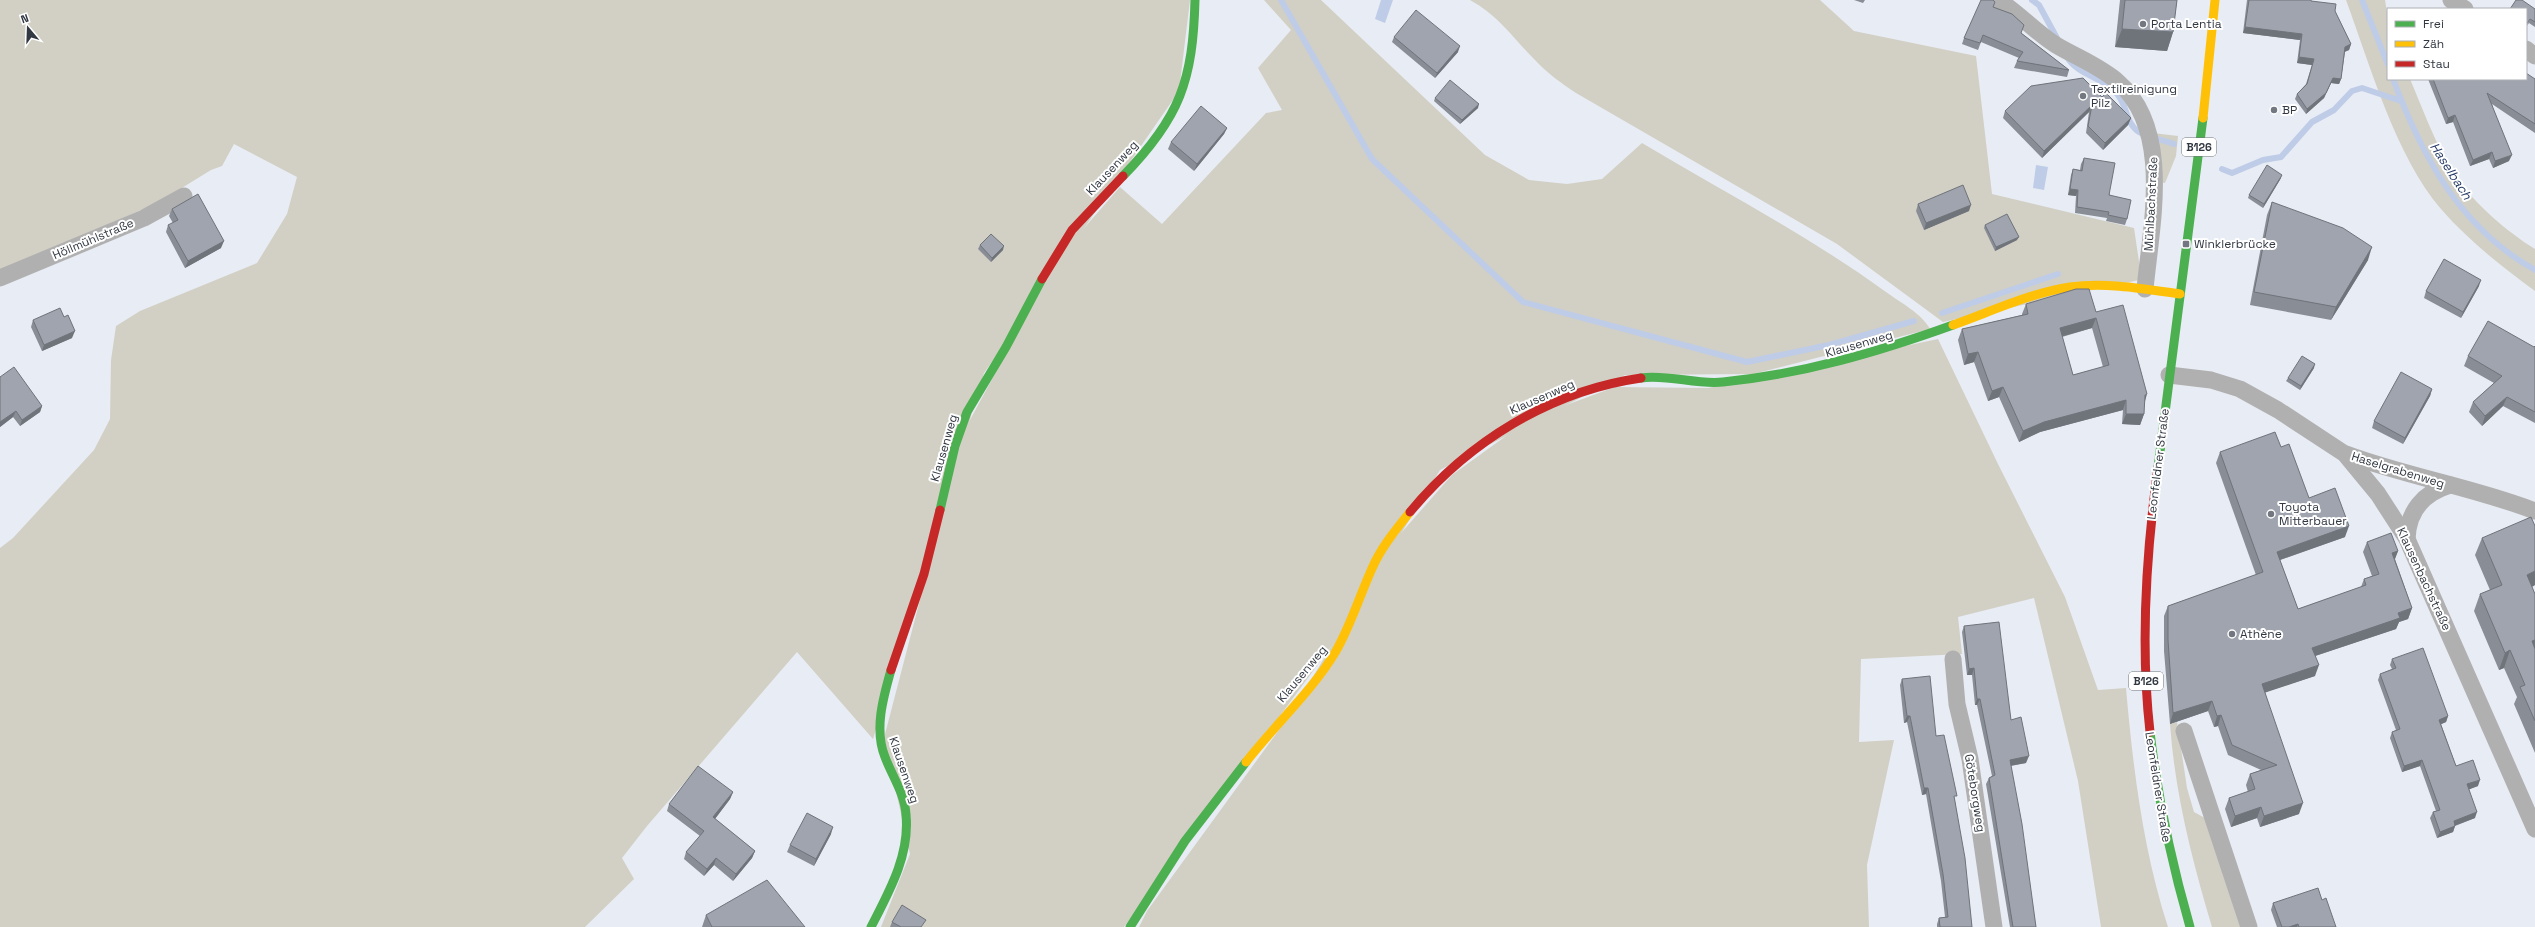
<svg xmlns="http://www.w3.org/2000/svg" width="2535" height="927" font-family="'Space Grotesk',sans-serif">
  <rect width="100%" height="100%" fill="#e8ecf4"/>
  <!-- green -->
  <g fill="#d2d0c4">
    <polygon points="0,0 1190,0 1179,91 984,373 873,739 797,652 647,826 622,858 634,879 585,927 0,927 0,548 13,538 94,450 110,419 111,360 116,326 140,311 257,263 287,214 297,177 234,144 222,166 211,170 159,202 0,273"/>
    <path d="M1264,0H1321L1485,155L1529,180L1567,184L1602,179L1642,143C1724,192 1809,236 1886,292C1901,303 1921,313 1930,329L1753,374L1625,375L1440,470L1333,644L1124,927H881L910,854L884,738L964,431L1057,259L1120,187L1162,224L1266,113L1282,110L1258,68L1291,30Z"/>
    <path d="M1470,0H1820L1854,31L1976,56L1992,194L2134,228L2141,275L2139,280L1943,322L1837,244L1576,93C1561,83 1547,73 1535,60C1512,37 1499,16 1470,0Z"/>
    <path d="M2346,0H2385L2388,19V79H2410C2422,107 2439,153 2456,177C2476,205 2506,231 2535,249V291C2501,266 2469,241 2441,209C2396,157 2370,65 2346,0Z"/>
    <polygon points="2153,133 2178,136 2176,156 2165,183 2159,182"/>
    <path d="M1938,339L1998,464L2065,597L2098,690L2126,688C2133,768 2143,850 2168,927H2101L2078,781L2034,598L1958,617L1962,654L1861,659L1859,742L1894,740L1867,865L1869,927H1139L1147,911L1292,712L1394,541L1452,475L1531,418L1615,387L1708,388Z"/>
    <path d="M2177,722L2187,788L2194,812L2205,818L2244,927H2212C2192,860 2175,794 2170,724Z"/>
  </g>
  <!-- water -->
  <g fill="#bfcce7">
    <polygon points="1381,0 1393,0 1385,23 1375,19"/>
    <polygon points="2036,165 2048,167 2044,190 2033,188"/>
  </g>
  <g fill="none" stroke-linecap="round" stroke-linejoin="round">
    <!-- stream -->
    <g stroke="#bfcce7" stroke-width="6">
      <polyline points="1281,0 1372,159 1523,302 1747,362 1829,345 1914,321"/>
      <polyline points="2032,0 2039,5 2058,40"/>
      <polyline points="2362,0 2388,65"/>
      <path d="M2067,57C2078,76 2105,77 2118,95C2127,106 2126,124 2139,132C2149,138 2164,140 2174,144"/>
      <path d="M2393,79C2422,156 2460,228 2535,270"/>
      <polyline points="2222,169 2232,173 2263,160 2281,157 2312,122 2334,110 2352,91 2362,88 2401,101"/>
      <polyline points="1942,313 2058,274"/>
    </g>
    <!-- street -->
    <g stroke="#b1b0b0" stroke-width="17">
      <path d="M1998,0C2019,13 2035,32 2056,45C2076,57 2100,66 2118,82C2173,130 2151,225 2145,289"/>
      <polyline points="2451,0 2465,9"/>
      <polyline points="2526,49 2535,56"/>
      <polyline points="0,278 144,218 184,196"/>
      <polyline points="2169,375 2211,380 2240,389 2278,410 2345,454 2378,494 2407,539 2535,829"/>
      <path d="M2346,454C2408,477 2473,487 2535,511"/>
      <path d="M2407,539C2408,511 2423,493 2450,485"/>
      <polyline points="1953,659 1957,704 1970,759 1994,927"/>
      <polyline points="2184,731 2249,927"/>
    </g>
    <!-- fast -->
    <g stroke="#4caf50" stroke-width="9">
      <path d="M1123,176C1180,118 1193,80 1195,0"/>
      <path d="M1641,378C1668,374 1696,385 1723,382C1803,374 1878,352 1953,325"/>
      <polyline points="2158,467 2203,118"/>
      <polyline points="940,510 955,446 967,412 1006,347 1042,279"/>
      <path d="M2150,732C2158,800 2171,861 2190,927"/>
      <path d="M871,927C889,892 910,855 906,815C905,794 892,776 885,757C874,730 883,698 891,670"/>
      <polyline points="1130,927 1185,841 1246,762"/>
    </g>
    <!-- slow -->
    <g stroke="#ffc107" stroke-width="9">
      <polyline points="2203,118 2215,0"/>
      <path d="M1953,325C1990,312 2030,293 2070,287C2106,282 2145,289 2180,294"/>
      <path d="M1246,762C1274,726 1313,690 1336,651C1352,623 1361,591 1375,562C1384,544 1397,528 1410,512"/>
    </g>
    <!-- jam -->
    <g stroke="#c62828" stroke-width="9">
      <polyline points="1042,279 1072,230 1123,176"/>
      <path d="M1410,512C1468,442 1550,391 1641,378"/>
      <polyline points="891,670 924,574 940,510"/>
      <path d="M2150,732C2140,644 2146,554 2158,467"/>
    </g>
  </g>
  <!-- wall -->
  <g fill="#898d96" fill-rule="evenodd">
    <polygon points="1854,0 1865,0 1863,3"/>
    <polygon points="2120,0 2177,0 2173,32 2167,51 2115,47"/>
    <polygon points="2247,0 2311,0 2311,1 2335,11 2351,44 2349,50 2345,52 2341,79 2339,84 2331,83 2324,98 2306,114 2295,99 2297,94 2306,84 2312,65 2297,63 2300,40 2243,33"/>
    <polygon points="1993,7 2021,33 2069,70 2067,77 2014,68 2017,61 2019,58 1981,42 1978,50 1962,44 1964,38"/>
    <polygon points="2535,9 2535,27 2529,23 2526,27"/>
    <polygon points="1394,37 1458,52 1435,78 1392,42"/>
    <polygon points="2428,79 2535,79 2535,133 2492,104 2509,161 2493,168 2489,159 2470,166 2453,122 2446,124"/>
    <polygon points="2102,97 2131,118 2128,125 2103,150 2086,133 2089,112 2042,158 2003,118 2005,111"/>
    <polygon points="1435,98 1478,108 1460,124 1434,101"/>
    <polygon points="1227,128 1224,134 1194,171 1168,149 1171,142"/>
    <polygon points="2084,158 2127,219 2125,225 2106,221 2107,218 2075,213 2076,196 2068,195 2071,175 2073,169 2080,170 2081,164"/>
    <polygon points="2281,178 2263,208 2248,198 2249,195"/>
    <polygon points="2272,202 2368,260 2331,320 2250,305 2267,215"/>
    <polygon points="1918,204 1969,211 1924,230 1916,211"/>
    <polygon points="172,209 221,248 185,268 166,232 168,225 173,223 169,216"/>
    <polygon points="1985,225 2017,240 1995,251 1984,228"/>
    <polygon points="980,245 1003,250 991,262 978,249"/>
    <polygon points="2479,286 2461,318 2424,298 2426,291"/>
    <path d="M2026,304L2096,312L2144,403V414L2140,425L2122,424L2123,410L2040,432L2019,442L1999,397L1988,401L1974,362L1964,365L1958,340L1962,329L2022,315V314ZM2092,328L2103,367L2073,375L2062,337Z"/>
    <polygon points="33,320 72,338 42,351 31,327"/>
    <polygon points="2535,346 2535,423 2503,406 2482,426 2469,412 2473,402 2494,383 2464,366 2468,356 2534,347"/>
    <polygon points="2314,368 2300,390 2286,381 2288,378"/>
    <polygon points="0,377 42,406 40,412 20,426 13,417 0,427"/>
    <polygon points="2432,389 2430,396 2403,444 2372,428 2374,421"/>
    <polygon points="2281,447 2309,498 2345,537 2280,560 2298,609 2361,587 2364,579 2372,576 2363,552 2367,542 2398,551 2395,559 2412,608 2408,619 2399,622 2396,629 2315,656 2315,676 2265,692 2299,814 2260,827 2257,818 2231,827 2225,809 2229,798 2248,792 2246,785 2250,774 2261,770 2228,755 2218,726 2214,727 2208,711 2170,724 2164,651 2164,616 2168,606 2256,575 2216,463 2220,452"/>
    <polygon points="2535,526 2535,585 2532,587 2535,594 2535,753 2514,704 2517,697 2504,668 2499,670 2474,611 2480,594 2490,590 2475,555 2482,538"/>
    <polygon points="1964,626 2011,720 2026,763 2011,766 2036,927 2010,927 1986,784 1989,778 1992,776 1977,705 1975,705 1972,675 1967,675 1962,632"/>
    <polygon points="2392,659 2448,716 2446,722 2441,724 2456,766 2478,786 2469,789 2475,818 2455,826 2453,832 2437,838 2430,818 2433,812 2436,811 2420,766 2402,772 2390,738 2392,732 2396,730 2378,680 2380,674 2392,669 2390,665"/>
    <polygon points="1902,679 1936,736 1955,801 1972,927 1937,927 1937,924 1939,918 1945,917 1941,881 1926,794 1922,795 1907,722 1904,723 1900,685"/>
    <polygon points="733,792 730,799 715,819 755,851 752,858 733,881 714,865 704,876 684,859 686,852 700,836 667,811 669,804"/>
    <polygon points="831,834 814,866 787,852 790,845"/>
    <polygon points="2322,900 2336,927 2277,927 2271,910 2273,903"/>
    <polygon points="706,915 805,927 702,927"/>
    <polygon points="892,922 923,927 890,927"/>
  </g>
  <!-- shaded-wall -->
  <g fill="#6f737a">
    <polygon points="2245,27 2302,34 2300,40 2243,33"/>
    <polygon points="2122,29 2173,32 2167,51 2115,47"/>
    <polygon points="2351,44 2349,50 2343,52 2345,47"/>
    <polygon points="1460,46 1458,52 1435,78 1437,73"/>
    <polygon points="2299,57 2314,59 2312,65 2297,63"/>
    <polygon points="2333,78 2341,79 2339,84 2331,83 2324,98 2306,114 2307,109"/>
    <polygon points="1479,104 1478,108 1460,124 1462,120"/>
    <polygon points="2092,105 2089,112 2042,158 2044,151"/>
    <polygon points="2455,115 2453,122 2446,124 2448,118"/>
    <polygon points="2131,118 2128,125 2103,150 2105,143"/>
    <polygon points="1227,128 1224,134 1194,171 1197,164"/>
    <polygon points="2492,152 2489,159 2470,166 2473,160"/>
    <polygon points="2512,155 2509,161 2493,168 2495,161"/>
    <polygon points="2282,175 2281,178 2263,208 2264,204"/>
    <polygon points="2070,189 2078,190 2076,196 2068,195"/>
    <polygon points="1971,205 1969,211 1924,230 1926,223"/>
    <polygon points="2019,237 2017,240 1995,251 1996,247"/>
    <polygon points="224,241 221,248 185,268 188,261"/>
    <polygon points="1004,246 1003,250 991,262 992,258"/>
    <polygon points="2372,247 2368,260 2331,320 2336,307"/>
    <polygon points="2481,280 2479,286 2461,318 2463,312"/>
    <polygon points="2096,318 2092,328 2056,338 2060,328"/>
    <polygon points="75,331 72,338 42,351 44,345"/>
    <polygon points="1978,352 1974,362 1964,365 1968,354"/>
    <polygon points="2315,364 2314,368 2300,390 2301,386"/>
    <polygon points="2003,387 1999,397 1988,401 1992,391"/>
    <polygon points="2432,389 2430,396 2403,444 2405,438"/>
    <polygon points="2147,394 2144,405 2145,395"/>
    <polygon points="2507,397 2503,406 2482,426 2485,416"/>
    <polygon points="2126,400 2123,410 2040,432 2019,442 2023,431 2044,422"/>
    <polygon points="42,406 40,412 20,426 22,420"/>
    <polygon points="16,411 13,417 0,427 0,422"/>
    <polygon points="2126,414 2144,414 2140,425 2122,424"/>
    <polygon points="2349,526 2345,537 2274,562 2277,552"/>
    <polygon points="2398,551 2394,561 2392,553"/>
    <polygon points="2535,571 2535,585 2521,592 2527,575"/>
    <polygon points="2412,608 2408,619 2399,622 2396,629 2309,658 2312,648"/>
    <polygon points="2535,640 2535,654 2532,641"/>
    <polygon points="2510,650 2504,668 2499,670 2505,653"/>
    <polygon points="2319,665 2315,676 2258,695 2262,684"/>
    <polygon points="1974,668 1972,675 1967,675 1969,669"/>
    <polygon points="1977,699 1980,699 1977,705 1975,705"/>
    <polygon points="2212,701 2208,711 2170,724 2173,713"/>
    <polygon points="2221,715 2218,726 2214,727 2217,716"/>
    <polygon points="1907,716 1910,716 1907,722 1904,723"/>
    <polygon points="2448,716 2446,722 2437,726 2439,720"/>
    <polygon points="2029,756 2026,763 2008,766 2010,760"/>
    <polygon points="2422,760 2420,766 2402,772 2404,766"/>
    <polygon points="2480,780 2478,786 2465,791 2467,784"/>
    <polygon points="1924,788 1928,788 1926,794 1922,795"/>
    <polygon points="733,792 730,799 711,824 713,817"/>
    <polygon points="2303,803 2299,814 2260,827 2264,816"/>
    <polygon points="2261,807 2257,818 2231,827 2235,816"/>
    <polygon points="2477,812 2475,818 2451,827 2454,821"/>
    <polygon points="2455,826 2453,832 2437,838 2440,832"/>
    <polygon points="833,827 831,834 814,866 816,859"/>
    <polygon points="755,851 752,858 733,881 736,874"/>
    <polygon points="716,858 714,865 704,876 707,869"/>
    <polygon points="2298,924 2297,927 2289,927"/>
  </g>
  <!-- building -->
  <g fill="#9fa4ae" stroke="#6f737a" fill-rule="evenodd">
    <polygon points="1981,0 1993,0 1995,2 1993,7 2012,14 2024,25 2021,33 2069,70 2017,61 2023,52 1983,35 1980,43 1964,38"/>
    <polygon points="2125,0 2177,0 2173,32 2122,29"/>
    <polygon points="2249,0 2311,0 2311,1 2336,4 2335,11 2351,44 2345,47 2341,79 2333,78 2326,93 2307,109 2297,94 2307,84 2314,59 2299,57 2302,34 2245,27"/>
    <polygon points="2516,0 2522,0 2535,9 2535,22 2530,19 2526,25 2526,9 2510,9"/>
    <polygon points="1416,10 1460,46 1437,73 1394,37"/>
    <polygon points="2526,73 2535,79 2535,124 2487,93 2512,155 2495,161 2492,152 2473,160 2455,115 2448,118 2433,79 2526,79"/>
    <polygon points="2083,78 2102,97 2106,93 2131,118 2105,143 2088,126 2092,105 2044,151 2005,111 2031,86"/>
    <polygon points="1450,80 1479,104 1462,120 1435,98"/>
    <polygon points="1201,106 1227,128 1197,164 1171,142"/>
    <polygon points="2084,158 2115,163 2109,195 2131,200 2127,219 2108,215 2109,212 2077,207 2078,190 2070,189 2073,169 2082,171"/>
    <polygon points="2267,165 2282,175 2264,204 2249,195"/>
    <polygon points="1963,185 1971,205 1926,223 1918,204"/>
    <polygon points="198,194 224,241 188,261 168,225 178,220 172,209"/>
    <polygon points="2272,202 2343,228 2372,247 2336,307 2254,292"/>
    <polygon points="2007,214 2019,237 1996,247 1985,225"/>
    <polygon points="991,234 1004,246 992,258 980,245"/>
    <polygon points="2444,259 2481,280 2463,312 2426,291"/>
    <path d="M2076,289H2089L2096,312L2123,305L2147,394L2145,395L2144,414H2126V400L2044,422L2023,431L2003,387L1992,391L1978,352L1968,354L1962,329L2028,314L2026,304ZM2096,318L2109,365L2073,375L2060,328Z"/>
    <polygon points="60,308 64,317 68,315 75,331 44,345 33,320"/>
    <polygon points="2488,321 2534,347 2535,346 2535,412 2507,397 2485,416 2473,402 2502,376 2468,356"/>
    <polygon points="2302,356 2315,364 2301,386 2288,378"/>
    <polygon points="14,367 42,406 22,420 16,411 0,422 0,377"/>
    <polygon points="2401,372 2432,389 2405,438 2374,421"/>
    <polygon points="2275,432 2281,447 2289,444 2309,498 2335,488 2349,526 2277,552 2298,609 2366,585 2364,579 2379,574 2367,542 2391,533 2398,551 2392,553 2412,608 2398,613 2400,618 2312,648 2319,665 2262,684 2303,803 2264,816 2261,807 2235,816 2229,798 2255,789 2250,774 2277,765 2232,745 2221,715 2217,716 2212,701 2173,713 2168,640 2168,606 2263,572 2220,452"/>
    <polygon points="2531,517 2535,526 2535,571 2527,575 2535,594 2535,640 2532,641 2535,649 2535,721 2520,687 2525,685 2510,650 2505,653 2480,594 2502,585 2482,538"/>
    <polygon points="1999,622 2011,720 2021,717 2029,756 2010,760 2022,824 2036,927 2013,927 1989,778 1995,775 1980,699 1977,699 1974,668 1969,669 1964,626"/>
    <polygon points="2423,648 2448,716 2439,720 2456,766 2473,760 2480,780 2467,784 2477,812 2454,821 2455,826 2440,832 2433,812 2440,810 2422,760 2404,766 2392,732 2400,729 2380,674 2396,668 2392,659"/>
    <polygon points="1930,676 1936,736 1944,735 1957,796 1954,796 1965,858 1972,927 1940,927 1939,918 1948,917 1943,874 1928,788 1924,788 1910,716 1907,716 1902,679"/>
    <polygon points="698,766 733,792 713,817 755,851 736,874 716,858 707,869 686,852 704,831 669,804"/>
    <polygon points="807,813 833,827 816,859 790,845"/>
    <polygon points="767,880 805,927 712,927 706,915"/>
    <polygon points="2318,888 2322,900 2326,898 2336,927 2299,927 2298,924 2289,927 2282,927 2273,903"/>
    <polygon points="902,905 926,920 921,927 901,927 892,922"/>
  </g>
  <!-- markers -->
  <g fill="#727780" stroke="#fff" stroke-width="1.5">
    <circle cx="2143" cy="24" r="4"/>
    <circle cx="2083" cy="96" r="4"/>
    <circle cx="2274" cy="110" r="4"/>
    <rect x="2182" y="240" width="8" height="8" rx="2"/>
    <circle cx="2271" cy="514" r="4"/>
    <circle cx="2232" cy="634" r="4"/>
  </g>
  <g text-anchor="middle" dominant-baseline="central" stroke-width="4" stroke-linejoin="round" paint-order="stroke">
    <!-- shield labels -->
    <g fill="#fff" stroke="#70747b" stroke-width="1">
      <rect x="2182" y="138" width="34" height="18" rx="3"/>
      <rect x="2129" y="672" width="34" height="18" rx="3"/>
    </g>
    <g font-size="11" font-weight="bold" fill="#323842">
      <text x="2199" y="147">B126</text>
      <text x="2146" y="681">B126</text>
    </g>
    <!-- poi labels -->
    <g font-size="12" fill="#323842" stroke="#fff" text-anchor="start">
      <text x="2151" y="24">Porta Lentia</text>
      <text x="2091" y="89">Textilreinigung<tspan x="2091" dy="14">Pilz</tspan></text>
      <text x="2282" y="110">BP</text>
      <text x="2194" y="244">Winklerbrücke</text>
      <text x="2279" y="507">Toyota<tspan x="2279" dy="14">Mitterbauer</tspan></text>
      <text x="2240" y="634">Athène</text>
    </g>
    <!-- street labels -->
    <g font-size="12" fill="#323842" stroke="#fff">
      <text transform="translate(1112 168) rotate(-47)">Klausenweg</text>
      <text transform="translate(2151 204) rotate(-87)">Mühlbachstraße</text>
      <text transform="translate(93 239) rotate(-23)">Höllmühlstraße</text>
      <text transform="translate(1859 344) rotate(-16)">Klausenweg</text>
      <text transform="translate(1542 397) rotate(-24)">Klausenweg</text>
      <text transform="translate(944 448) rotate(-74)">Klausenweg</text>
      <text transform="translate(2158 464) rotate(-83)">Leonfeldner Straße</text>
      <text transform="translate(2398 470) rotate(17)">Haselgrabenweg</text>
      <text transform="translate(2424 579) rotate(65)">Klausenbachstraße</text>
      <text transform="translate(1302 674) rotate(-50)">Klausenweg</text>
      <text transform="translate(904 770) rotate(71)">Klausenweg</text>
      <text transform="translate(2158 787) rotate(81)">Leonfeldner Straße</text>
      <text transform="translate(1975 793) rotate(81)">Göteborgweg</text>
    </g>
    <!-- water labels -->
    <g font-size="13" font-style="italic" fill="#283d69" stroke="#fff">
      <text transform="translate(2451 171) rotate(57)">Haselbach</text>
    </g>
  </g>
  <!-- legend -->
  <rect x="2387" y="8" width="140" height="72" fill="#ffffff" stroke="#adafb3"/>
  <rect x="2395" y="21" width="20" height="6" fill="#4caf50" stroke="#adafb3"/>
  <text x="2423" y="28" font-size="12" fill="#323842">Frei</text>
  <rect x="2395" y="41" width="20" height="6" fill="#ffc107" stroke="#adafb3"/>
  <text x="2423" y="48" font-size="12" fill="#323842">Zäh</text>
  <rect x="2395" y="61" width="20" height="6" fill="#c62828" stroke="#adafb3"/>
  <text x="2423" y="68" font-size="12" fill="#323842">Stau</text>
  <!-- north arrow -->
  <g transform="translate(28 28) rotate(341)" stroke="#ffffff" stroke-width="3" paint-order="stroke">
  <path d="M0-3L7 15L0 10L-7 15Z" fill="#323842"/>
  <text y="-6" font-size="11" font-weight="bold" text-anchor="middle" fill="#323842">N</text>
  </g>
</svg>
